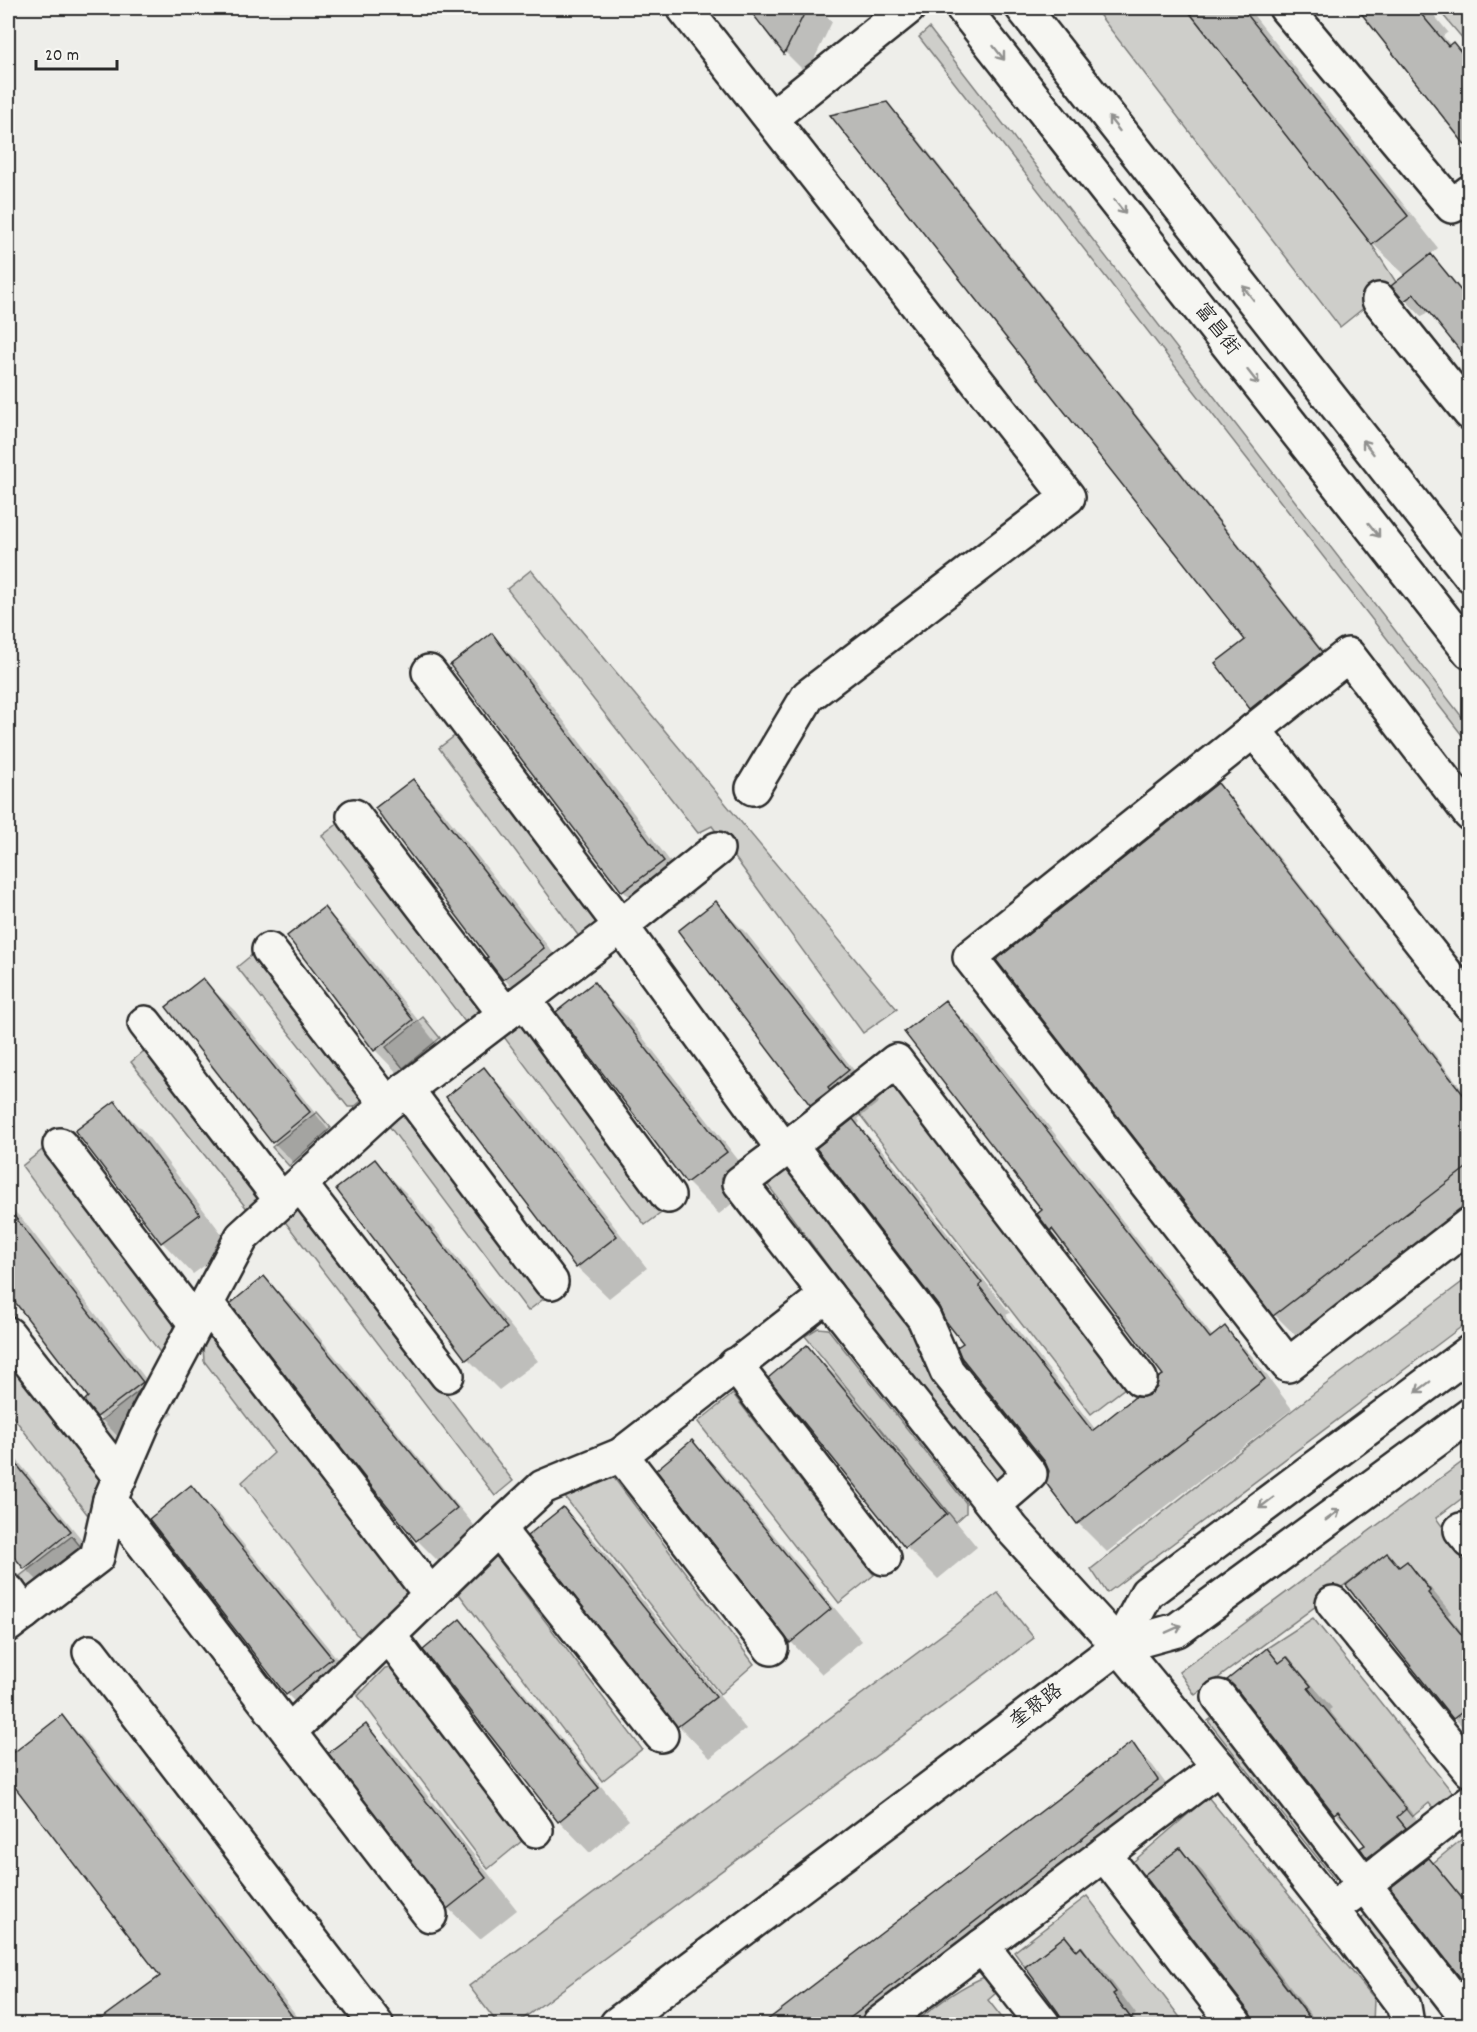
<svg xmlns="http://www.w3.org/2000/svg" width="1477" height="2032" font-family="Dekko,'LXGW WenKai TC',sans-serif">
  <rect width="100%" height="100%" fill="#eeeeea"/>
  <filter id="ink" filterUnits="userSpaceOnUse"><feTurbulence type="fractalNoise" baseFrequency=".0167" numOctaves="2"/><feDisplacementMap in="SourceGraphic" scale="12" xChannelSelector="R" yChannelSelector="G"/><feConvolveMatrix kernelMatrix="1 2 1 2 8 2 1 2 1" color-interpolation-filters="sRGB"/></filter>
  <g filter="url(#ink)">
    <!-- green -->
    <g fill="#cececa" stroke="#7c7c7a" stroke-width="1.5">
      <polygon points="1094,8 1186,8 1372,245 1396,282 1340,327"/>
      <polygon points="1437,8 1469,8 1469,46"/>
      <polygon points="929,28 1469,726 1469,744 919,37"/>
      <polygon points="531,570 885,995 897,1009 863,1033 712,826 698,833 507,589"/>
      <polygon points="461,731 604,925 583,942 439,748"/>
      <polygon points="344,819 485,1005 465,1022 322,836"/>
      <polygon points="259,949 371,1093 354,1107 348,1107 237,967"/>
      <polygon points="423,1017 440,1038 403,1068 386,1047"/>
      <polygon points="526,1019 668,1208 645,1225 504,1037"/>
      <polygon points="152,1044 266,1192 248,1210 131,1062"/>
      <polygon points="896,1081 1130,1384 1091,1414 857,1111"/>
      <polygon points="409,1105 551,1293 528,1311 386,1122"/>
      <polygon points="317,1112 331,1128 289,1166 272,1147"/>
      <polygon points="46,1147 175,1316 167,1362 22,1166"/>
      <polygon points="790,1161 914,1325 1011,1471 992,1488 768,1185 773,1174"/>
      <polygon points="301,1204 513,1481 495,1496 283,1219"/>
      <polygon points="1469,1277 1469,1321 1107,1593 1091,1569 1313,1394"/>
      <polygon points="212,1320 416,1586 362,1638 356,1634 242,1482 274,1453 204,1361 202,1332"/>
      <polygon points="818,1328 828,1329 966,1503 966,1513 956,1522 805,1336"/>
      <polygon points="8,1348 110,1481 96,1514 87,1514 8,1410"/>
      <polygon points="148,1384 119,1462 93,1427"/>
      <polygon points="733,1394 874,1575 839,1603 698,1422"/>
      <polygon points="1469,1457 1469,1493 1436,1518 1469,1563 1469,1645 1423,1596 1430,1590 1407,1562 1399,1567 1388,1553 1195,1695 1179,1672"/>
      <polygon points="608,1470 754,1664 720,1694 564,1496"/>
      <polygon points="72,1536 80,1546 72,1559 34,1589 27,1587 20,1576"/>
      <polygon points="496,1556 642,1749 602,1781 456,1590 488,1559"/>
      <polygon points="998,1593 1034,1638 516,2024 498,2024 469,1986"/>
      <polygon points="1313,1618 1460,1802 1442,1820 1429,1803 1412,1817 1327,1711 1304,1692 1311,1686 1288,1657 1279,1663 1267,1648"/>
      <polygon points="390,1667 522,1841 488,1869 358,1696 385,1668"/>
      <polygon points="1219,1713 1345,1872 1335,1880 1208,1721"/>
      <polygon points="1208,1797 1374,1998 1373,2024 1315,2024 1180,1848 1137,1881 1127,1867"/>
      <polygon points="1467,1835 1470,1838 1469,1908 1433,1863"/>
      <polygon points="1087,1896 1185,2024 1136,2024 1106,2000 1115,1992 1082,1947 1077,1951 1065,1936 1025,1967 1014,1952"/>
      <polygon points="1369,1911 1426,1982 1411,1992 1360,1924 1363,1917"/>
      <path d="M987,1976L1004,1986L988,2000L1007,2024H913C937,2005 958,1987 987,1976Z"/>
    </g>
    <!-- shadow -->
    <g fill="#0003">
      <polygon points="750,8 820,8 832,22 807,74 786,53"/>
      <polygon points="1188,8 1248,8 1438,248 1430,255 1447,272 1470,300 1470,361 1429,310 1422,317 1393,287 1406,276 1373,244"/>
      <polygon points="1359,8 1428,8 1448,32 1443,36 1451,46 1452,44 1470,61 1470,148"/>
      <polygon points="886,104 908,126 1342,675 1273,730 1252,708 1217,663 1247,640"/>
      <polygon points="492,635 523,667 694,893 655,923 623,891 542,784"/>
      <polygon points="413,781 444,813 575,981 536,1011 504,979 488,958 490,957"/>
      <polygon points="1218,785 1239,807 1470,1099 1470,1204 1296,1336 1275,1315"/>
      <polygon points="716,903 747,934 879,1102 858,1119 860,1122 857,1125 882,1150 1010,1313 1006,1315 1096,1430 1153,1395 1165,1375 1066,1245 1051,1230 1044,1210 945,1002 974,1030 1213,1337 1225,1328 1253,1357 1292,1409 1107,1552 1078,1523 1048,1482 1050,1471 1046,1461 965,1343 839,1132 812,1104 680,931"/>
      <polygon points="324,909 355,940 443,1052 406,1082 375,1050"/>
      <polygon points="203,980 235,1011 340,1145 304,1173 273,1142"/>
      <polygon points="594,984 626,1016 757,1184 719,1214 687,1182 558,1013"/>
      <polygon points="484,1069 516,1101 647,1268 609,1298 577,1267 448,1097"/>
      <polygon points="115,1103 146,1134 231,1246 193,1274 162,1242"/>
      <polygon points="374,1161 406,1193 538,1361 499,1390 468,1359 338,1189"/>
      <polygon points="8,1205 23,1220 173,1414 129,1448 98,1416 90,1397 8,1290"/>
      <polygon points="264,1278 296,1309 487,1541 449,1572 417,1540 373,1486"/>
      <polygon points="807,1347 839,1379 977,1547 938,1579 906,1547 771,1378"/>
      <polygon points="692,1442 723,1474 862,1641 822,1674 791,1642 658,1470"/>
      <polygon points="8,1449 101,1563 56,1599 25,1568 8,1546"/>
      <polygon points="191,1487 222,1518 363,1690 318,1726 287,1694"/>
      <polygon points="563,1509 595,1541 746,1729 710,1758 679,1726 529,1536"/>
      <polygon points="1387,1555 1400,1568 1407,1563 1428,1585 1451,1613 1448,1615 1470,1642 1470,1734 1454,1718 1349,1585"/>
      <polygon points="460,1621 491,1653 629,1820 590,1853 559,1821 425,1650"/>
      <polygon points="1267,1650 1281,1664 1287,1659 1309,1681 1332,1708 1329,1710 1427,1832 1390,1879 1369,1857 1362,1849 1367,1845 1358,1834 1356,1835 1335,1813 1240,1691"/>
      <polygon points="62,1717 83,1738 303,2024 96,2024 162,1976 8,1775 8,1759"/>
      <polygon points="365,1726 397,1757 517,1910 480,1939 448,1908"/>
      <polygon points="1132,1744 1153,1766 1179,1802 890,2024 763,2024"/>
      <polygon points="1180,1850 1202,1871 1318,2024 1255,2024 1251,2012"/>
      <polygon points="1429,1860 1445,1876 1470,1906 1470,1987"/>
      <polygon points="1065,1938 1078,1951 1081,1949 1103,1970 1136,2014 1133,2017 1139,2024 1066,2024"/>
    </g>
    <!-- building -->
    <g fill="#babab7" stroke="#2b2b2b" stroke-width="1.5">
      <polygon points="748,8 807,8 784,54"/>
      <polygon points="1186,8 1242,8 1408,216 1372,245"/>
      <polygon points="1357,8 1416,8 1448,46 1453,42 1470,63 1470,151"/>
      <polygon points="887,102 1322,652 1250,709 1215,663 1245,640 830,115"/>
      <polygon points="1431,254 1470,302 1470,363 1414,294 1404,301 1391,286"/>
      <polygon points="492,633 664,861 622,892 450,665"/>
      <polygon points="413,779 544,948 503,980 486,958 488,957 375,808"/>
      <polygon points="1218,783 1470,1103 1470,1165 1273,1316 996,960"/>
      <polygon points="716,901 849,1070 828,1087 830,1090 810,1105 678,931"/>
      <polygon points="324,907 413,1020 374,1051 287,936"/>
      <polygon points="203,978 310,1112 272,1143 166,1007"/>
      <polygon points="594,982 727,1152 686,1183 556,1012"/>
      <polygon points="945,1000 1210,1338 1225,1326 1265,1379 1077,1524 1046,1483 1049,1471 1045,1462 961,1357 957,1347 963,1343 945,1320 939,1307 816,1148 853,1119 982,1283 979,1286 1092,1431 1135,1397 1143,1397 1152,1393 1157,1387 1158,1378 1163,1375 1052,1229 1050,1231 1037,1214 1042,1210 904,1032"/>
      <polygon points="484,1067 617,1236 576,1268 446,1097"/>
      <polygon points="115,1101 200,1214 161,1243 75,1131"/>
      <polygon points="375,1159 507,1328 466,1360 336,1189"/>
      <polygon points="8,1208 143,1382 97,1417 84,1401 88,1397 8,1293"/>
      <polygon points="264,1276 457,1508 416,1541 372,1487 230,1304"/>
      <polygon points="807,1345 947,1514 905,1548 768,1378"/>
      <polygon points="692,1440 831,1609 790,1643 656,1470"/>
      <polygon points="8,1454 71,1531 24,1569 8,1549"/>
      <polygon points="191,1485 332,1658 286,1695 149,1519"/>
      <polygon points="563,1507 716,1697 677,1727 527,1536"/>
      <polygon points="1387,1553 1399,1567 1407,1561 1430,1591 1428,1593 1470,1645 1470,1706 1453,1719 1346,1585"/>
      <polygon points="460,1619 599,1788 558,1822 423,1650"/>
      <polygon points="1267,1648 1279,1663 1287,1657 1311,1686 1308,1688 1406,1809 1397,1817 1406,1828 1367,1858 1360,1848 1365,1845 1338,1811 1334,1814 1234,1686 1227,1680"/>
      <polygon points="62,1715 299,2025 93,2025 160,1976 8,1778 8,1757"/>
      <polygon points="366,1724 486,1878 447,1909 328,1753"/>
      <polygon points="1132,1742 1158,1780 841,2025 761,2025"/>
      <polygon points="1180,1848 1315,2025 1253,2025 1250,2013 1144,1875"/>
      <polygon points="1429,1858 1470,1908 1470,1990 1390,1888"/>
      <polygon points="1065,1936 1077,1951 1081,1947 1116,1992 1113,1994 1136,2025 1064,2025 1058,2012 1025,1967"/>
    </g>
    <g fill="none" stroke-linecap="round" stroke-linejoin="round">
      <defs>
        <g id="minor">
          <polyline points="684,8 1068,497 808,696 753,788"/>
          <polyline points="1286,8 1452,206 1470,192"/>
          <polyline points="771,118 908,8"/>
          <polyline points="1379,300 1470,413"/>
          <polyline points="429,672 621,926 717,849"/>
          <polyline points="1254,730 1470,1004"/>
          <polyline points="1470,814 1348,655 970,957 1288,1365 1470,1224"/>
          <polyline points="354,816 505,1014"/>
          <polyline points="269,950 387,1104"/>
          <polyline points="524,1000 668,1196"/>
          <polyline points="145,1023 282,1201"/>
          <polyline points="406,1089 551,1282"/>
          <polyline points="60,1145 196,1324"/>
          <polyline points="790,1145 924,1318 947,1371 1030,1474 994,1505"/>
          <polyline points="784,1150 896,1061 1140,1379"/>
          <polyline points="300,1184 447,1375"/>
          <polyline points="207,1304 431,1595"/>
          <polyline points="8,1334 120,1477"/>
          <polyline points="735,1365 884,1558"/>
          <polyline points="621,1455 771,1648"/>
          <polyline points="110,1500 430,1915"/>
          <polyline points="498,1529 661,1735"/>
          <polyline points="1461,1530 1470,1541"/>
          <polyline points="8,1591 24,1613"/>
          <polyline points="1333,1603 1470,1770"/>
          <polyline points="8,1625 97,1557 110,1500 144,1421 242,1237 387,1104 621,926 784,1150 740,1183 827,1295"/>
          <polyline points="389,1636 536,1830"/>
          <polyline points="1119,1646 1147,1593 1470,1352"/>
          <polyline points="90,1652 376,2024"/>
          <polyline points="1219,1697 1470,2021"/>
          <polyline points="289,1732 498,1529 543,1487 621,1455 827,1295 1013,1530 1119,1646 1219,1767 1332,1910 1404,2006 1407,2024"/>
          <polyline points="1104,1854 1235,2024"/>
          <polyline points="1348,1897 1470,1802"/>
          <polyline points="982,1946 1043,2024"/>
          <polyline points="617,2024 1119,1646 1177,1630 1470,1415"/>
          <polyline points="879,2024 1219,1767"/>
        </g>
        <g id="major">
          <polyline points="963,8 1470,652"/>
          <polyline points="1023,8 1470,575"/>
        </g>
      </defs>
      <!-- minor casing -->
      <use href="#minor" stroke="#2b2b2b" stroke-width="38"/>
      <!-- major casing -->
      <use href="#major" stroke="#2b2b2b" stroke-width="38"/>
      <!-- minor -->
      <use href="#minor" stroke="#f6f6f2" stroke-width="33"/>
      <!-- major -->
      <use href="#major" stroke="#f6f6f2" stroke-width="33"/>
    </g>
    <!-- one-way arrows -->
    <defs><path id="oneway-shaft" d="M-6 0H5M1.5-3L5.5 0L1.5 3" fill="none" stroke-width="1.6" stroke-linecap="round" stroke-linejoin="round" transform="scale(1.5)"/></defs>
    <g stroke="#90908e">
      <use href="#oneway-shaft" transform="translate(999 53) rotate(52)"/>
      <use href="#oneway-shaft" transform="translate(1114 124) rotate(-128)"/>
      <use href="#oneway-shaft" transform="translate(1120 207) rotate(52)"/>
      <use href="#oneway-shaft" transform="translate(1248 293) rotate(-128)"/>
      <use href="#oneway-shaft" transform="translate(1253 377) rotate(52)"/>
      <use href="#oneway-shaft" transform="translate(1368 447) rotate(-128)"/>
      <use href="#oneway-shaft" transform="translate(1374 530) rotate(52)"/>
      <use href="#oneway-shaft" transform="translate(1423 1387) rotate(143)"/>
      <use href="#oneway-shaft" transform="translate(1266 1503) rotate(143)"/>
      <use href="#oneway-shaft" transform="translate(1333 1515) rotate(-36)"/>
      <use href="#oneway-shaft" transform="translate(1174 1629) rotate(-24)"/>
    </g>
  </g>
  <g text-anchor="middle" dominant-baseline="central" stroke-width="5" stroke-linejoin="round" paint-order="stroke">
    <!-- street labels -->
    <g font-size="20" fill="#2b2b2b" stroke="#f6f6f2">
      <text transform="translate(1216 330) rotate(52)">富昌街</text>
      <text transform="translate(1037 1707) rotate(-37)">奎聚路</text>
    </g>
  </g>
  <!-- margin -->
  <rect width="1477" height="2032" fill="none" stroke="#f6f6f2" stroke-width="30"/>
  <rect x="15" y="15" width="1447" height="2002" fill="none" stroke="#2b2b2b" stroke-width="2" filter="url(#ink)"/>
  <!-- scale -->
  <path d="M36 60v9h81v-9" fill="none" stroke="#2b2b2b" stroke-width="3"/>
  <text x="45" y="60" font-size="18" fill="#2b2b2b" stroke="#f6f6f2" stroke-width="4.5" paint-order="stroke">20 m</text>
</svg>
